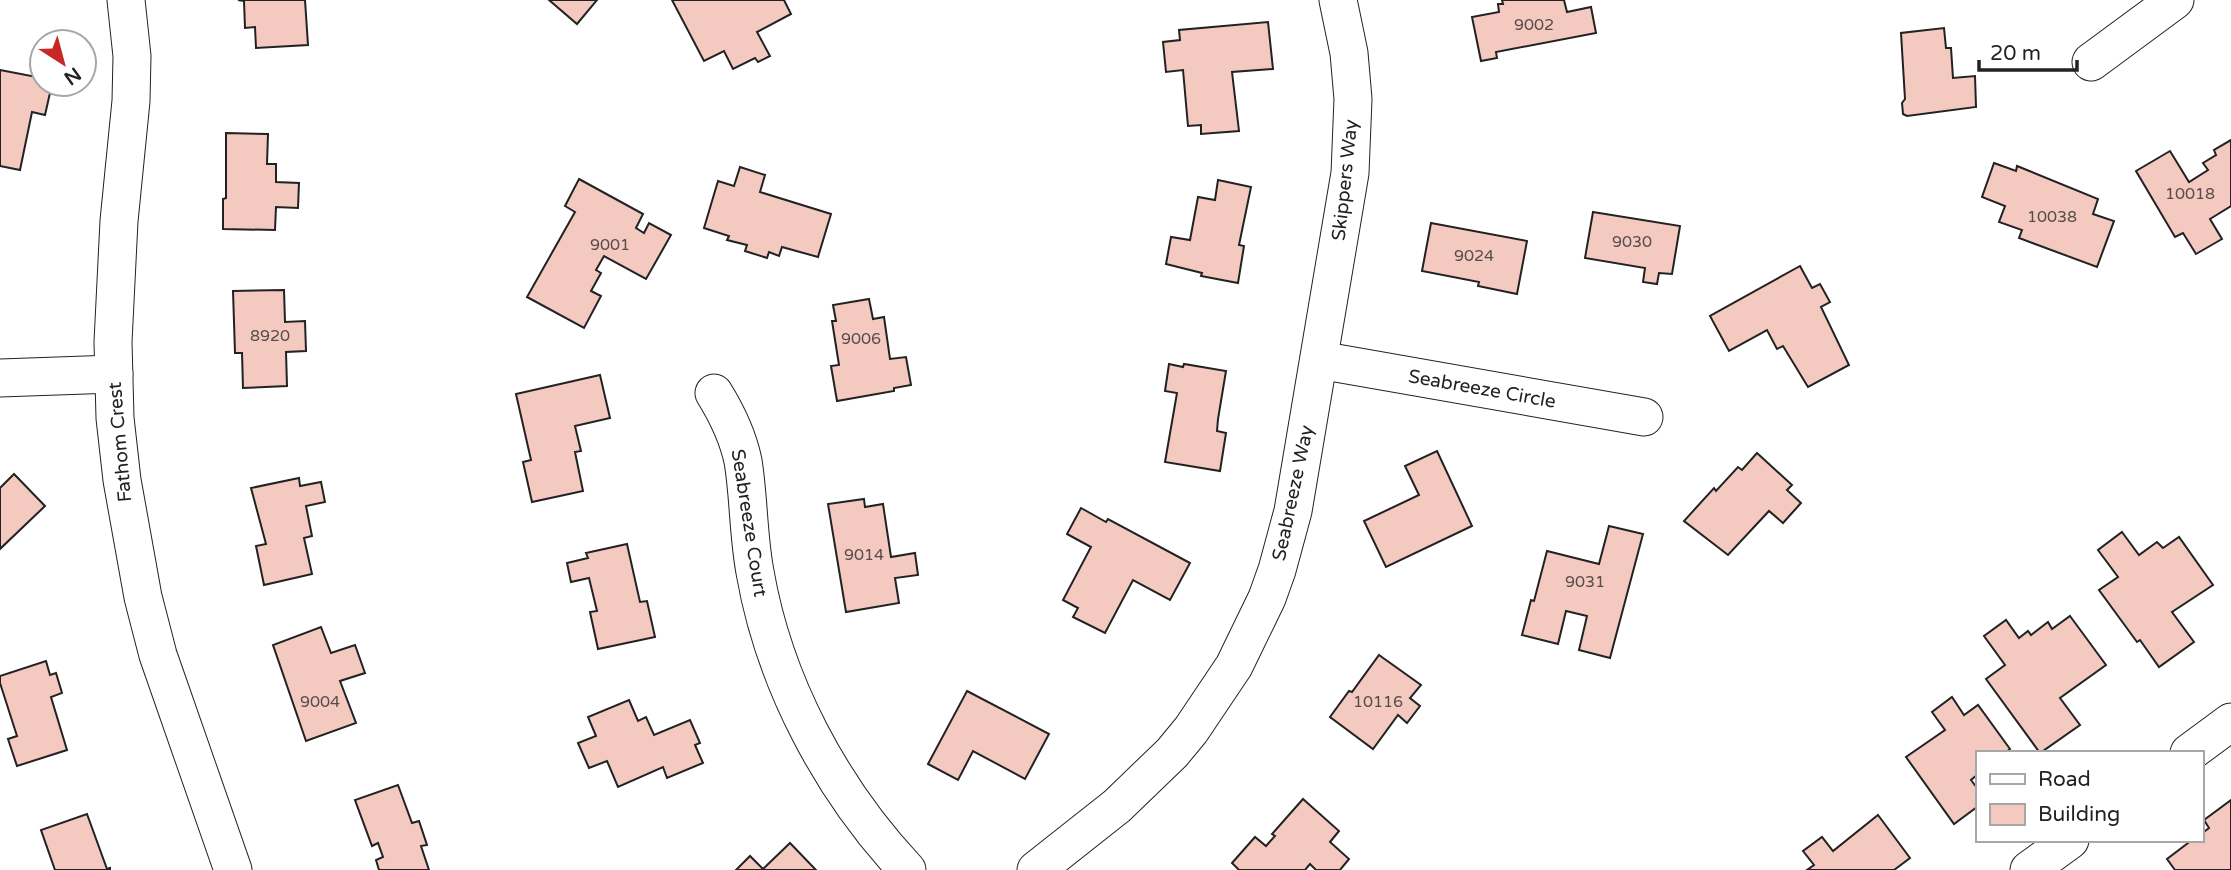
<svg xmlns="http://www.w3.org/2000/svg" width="2231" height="870" font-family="'Varela Round',sans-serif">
  <rect width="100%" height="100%" fill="#fff"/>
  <!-- building -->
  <g fill="#f3c9c0" stroke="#222" stroke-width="2">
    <polygon points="238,0 305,0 308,45 256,48 255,27 245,28 244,1"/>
    <polygon points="549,0 597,0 577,24"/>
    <polygon points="672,0 784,0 791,14 757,32 770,56 758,62 755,58 733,69 724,51 704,61"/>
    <polygon points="1502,0 1564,0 1567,12 1591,7 1596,33 1496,52 1497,58 1481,61 1472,17 1499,12 1498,4 1503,4"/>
    <polygon points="1268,22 1273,69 1232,72 1239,131 1201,134 1201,125 1188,126 1183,70 1166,72 1163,42 1180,40 1179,30"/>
    <polygon points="1944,28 1946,48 1951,48 1953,78 1975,76 1976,107 1907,116 1903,114 1902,103 1905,99 1901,33"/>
    <polygon points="0,70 42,78 42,84 52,84 45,115 32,112 20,170 0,166"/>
    <polygon points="226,133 268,134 267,164 276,164 276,182 299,183 298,208 276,207 275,230 223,229 223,199 226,198"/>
    <polygon points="2231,140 2231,206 2210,219 2222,239 2196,254 2183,233 2175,237 2136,171 2170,151 2189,182 2208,170 2203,163 2216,155 2214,150"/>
    <polygon points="1994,163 2016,171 2017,166 2098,199 2093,214 2114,221 2097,267 2019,238 2022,230 1999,222 2005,206 1982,197"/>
    <polygon points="740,167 765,175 760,192 831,214 818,257 782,247 779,256 769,252 767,258 745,251 747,245 727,240 729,236 704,228 718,181 734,186"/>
    <polygon points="579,179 643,214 636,228 644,233 649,223 671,235 646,279 604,256 596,270 601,273 591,291 601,296 584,328 527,297 575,212 565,206"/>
    <polygon points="1218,180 1251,187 1239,245 1244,246 1238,283 1201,276 1202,273 1166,264 1171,237 1190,240 1198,197 1215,200"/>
    <polygon points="1593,212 1680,226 1672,274 1659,273 1657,284 1643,282 1645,268 1585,258"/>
    <polygon points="1431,223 1527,241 1517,294 1478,286 1479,282 1422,271"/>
    <polygon points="1800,266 1812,288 1820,284 1830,302 1821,307 1849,365 1808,387 1783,346 1777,349 1767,330 1729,351 1710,316"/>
    <polygon points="284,290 285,322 305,321 306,351 286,352 287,386 243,388 242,353 235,353 233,291"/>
    <polygon points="869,299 873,319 884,317 890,359 906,357 911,385 894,388 894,391 837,401 831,366 839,365 832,321 836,321 833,305"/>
    <polygon points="1169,364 1183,367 1184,364 1226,371 1218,419 1217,431 1226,433 1220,471 1165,462 1177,393 1165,391"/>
    <polygon points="600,375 610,418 575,426 581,451 575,452 583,491 532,502 523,462 531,460 516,394"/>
    <polygon points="1437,451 1472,526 1386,567 1364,521 1419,495 1405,466"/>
    <polygon points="1757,453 1792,485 1787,490 1801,503 1783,523 1769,511 1728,555 1684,521 1714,488 1716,491 1738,467 1742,470"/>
    <polygon points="14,474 45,506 0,549 0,488"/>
    <polygon points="299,478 300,486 321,482 325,502 306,506 312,536 304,538 312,574 264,585 256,546 266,544 251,488"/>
    <polygon points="864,499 865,507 883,504 891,557 915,553 918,575 895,578 899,603 846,612 828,504"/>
    <polygon points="1081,508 1106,522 1108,519 1190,563 1170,600 1133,580 1105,633 1073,617 1078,608 1063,600 1091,547 1067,534"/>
    <polygon points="1609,526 1643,534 1610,658 1579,650 1587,616 1566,611 1558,644 1522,635 1531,600 1534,601 1547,551 1599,564"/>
    <polygon points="2122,532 2139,555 2157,542 2163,548 2179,537 2213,585 2172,612 2194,642 2159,667 2140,640 2137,642 2099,590 2118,577 2098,550"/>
    <polygon points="627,544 640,602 647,601 655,637 598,649 590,612 597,611 589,578 571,582 567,563 588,558 586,553"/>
    <polygon points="2070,616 2106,665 2060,698 2080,725 2040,753 1986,679 2005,665 1984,636 2006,620 2019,638 2028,631 2031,635 2048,622 2052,629"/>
    <polygon points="321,627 331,653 355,645 365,673 340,681 356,723 306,741 273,645"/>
    <polygon points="1379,655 1421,685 1410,698 1420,706 1407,723 1398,715 1373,749 1330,717 1349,691 1352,692"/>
    <polygon points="46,661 50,675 56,673 62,693 51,697 67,750 17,766 8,739 17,736 0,683 0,676"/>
    <polygon points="967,691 1049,734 1025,779 973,751 958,780 928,764"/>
    <polygon points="1952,697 1964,715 1978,705 2010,749 2005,753 1977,753 1977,775 1971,780 1977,788 1977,807 1954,824 1906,757 1945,730 1932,712"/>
    <polygon points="629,700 638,721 646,717 654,735 690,720 700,743 695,745 703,763 667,778 663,767 618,787 607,761 589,768 578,743 596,736 588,717"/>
    <polygon points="398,785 412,823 419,821 427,845 421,846 429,870 379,870 376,860 383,857 378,843 372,846 355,800"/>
    <polygon points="1303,799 1339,831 1330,842 1349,859 1340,870 1316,870 1310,864 1305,870 1239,870 1232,863 1255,837 1266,846 1275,836 1272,834"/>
    <polygon points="2231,800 2231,870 2175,870 2167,859 2192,840 2201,840 2201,834 2209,828 2204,820"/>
    <polygon points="87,814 107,869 110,868 110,870 55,870 41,830"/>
    <polygon points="1878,815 1910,858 1894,870 1807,870 1814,865 1803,851 1822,837 1833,851"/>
    <polygon points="790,843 816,870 736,870 750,856 763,869"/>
  </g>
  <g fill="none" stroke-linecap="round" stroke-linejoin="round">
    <defs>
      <g id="minor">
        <polyline points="126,0 132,56 131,101 119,221 113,342 115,418 122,480 143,597 158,655 233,870"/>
        <polyline points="2091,62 2175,0"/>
        <polyline points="1319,360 1644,417"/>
        <polyline points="0,378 114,374"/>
        <path d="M714,393C727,414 738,437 743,461C749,497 748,535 755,572C774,682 831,789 907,870"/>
        <polyline points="2189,753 2231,722"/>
        <polyline points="1036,870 1117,806 1172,753 1191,730 1234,666 1267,598 1277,570 1293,511 1350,173 1353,99 1349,53 1338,0"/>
        <polyline points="2029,870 2070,840"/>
      </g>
    </defs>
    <!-- minor casing -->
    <use href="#minor" stroke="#222" stroke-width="39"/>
    <!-- minor -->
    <use href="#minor" stroke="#fff" stroke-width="37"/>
  </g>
  <g text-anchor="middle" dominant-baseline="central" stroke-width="5" stroke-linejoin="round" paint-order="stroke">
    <!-- number labels -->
    <g font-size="16" fill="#564c4a">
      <text x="1534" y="25">9002</text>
      <text x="2190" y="194">10018</text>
      <text x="2052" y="217">10038</text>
      <text x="1632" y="242">9030</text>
      <text x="610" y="245">9001</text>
      <text x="1474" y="256">9024</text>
      <text x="270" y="336">8920</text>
      <text x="861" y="339">9006</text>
      <text x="864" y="555">9014</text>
      <text x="1585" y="582">9031</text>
      <text x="320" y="702">9004</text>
      <text x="1378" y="702">10116</text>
    </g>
    <!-- street labels -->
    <g font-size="19" fill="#222" stroke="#fff">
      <text transform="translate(1345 180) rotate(-84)">Skippers Way</text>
      <text transform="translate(1482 389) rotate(10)">Seabreeze Circle</text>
      <text transform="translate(120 442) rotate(-95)">Fathom Crest</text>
      <text transform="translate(1293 493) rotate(-78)">Seabreeze Way</text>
      <text transform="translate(749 523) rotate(81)">Seabreeze Court</text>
    </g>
  </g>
  <!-- legend -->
  <rect x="1976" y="751" width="228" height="91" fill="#ffffff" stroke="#a7a7a7" stroke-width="2"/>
  <rect x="1990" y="774" width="35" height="10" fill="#ffffff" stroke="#a7a7a7" stroke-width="2"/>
  <text x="2038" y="786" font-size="21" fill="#222222">Road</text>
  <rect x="1990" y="804" width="35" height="21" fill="#f3c9c0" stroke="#a7a7a7" stroke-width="2"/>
  <text x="2038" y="821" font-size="21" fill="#222222">Building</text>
  <!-- north arrow -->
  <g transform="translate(63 63) rotate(144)"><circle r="33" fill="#ffffff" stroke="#a7a7a7" stroke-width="2"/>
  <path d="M0-5L12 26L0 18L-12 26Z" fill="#c62828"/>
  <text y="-10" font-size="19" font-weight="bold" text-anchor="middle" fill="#222222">N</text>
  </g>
  <!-- scale -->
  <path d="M1979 60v10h98v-10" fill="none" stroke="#222222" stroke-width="3.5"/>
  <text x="1990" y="60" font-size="21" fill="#222222" stroke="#ffffff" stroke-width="5" paint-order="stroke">20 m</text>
</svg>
